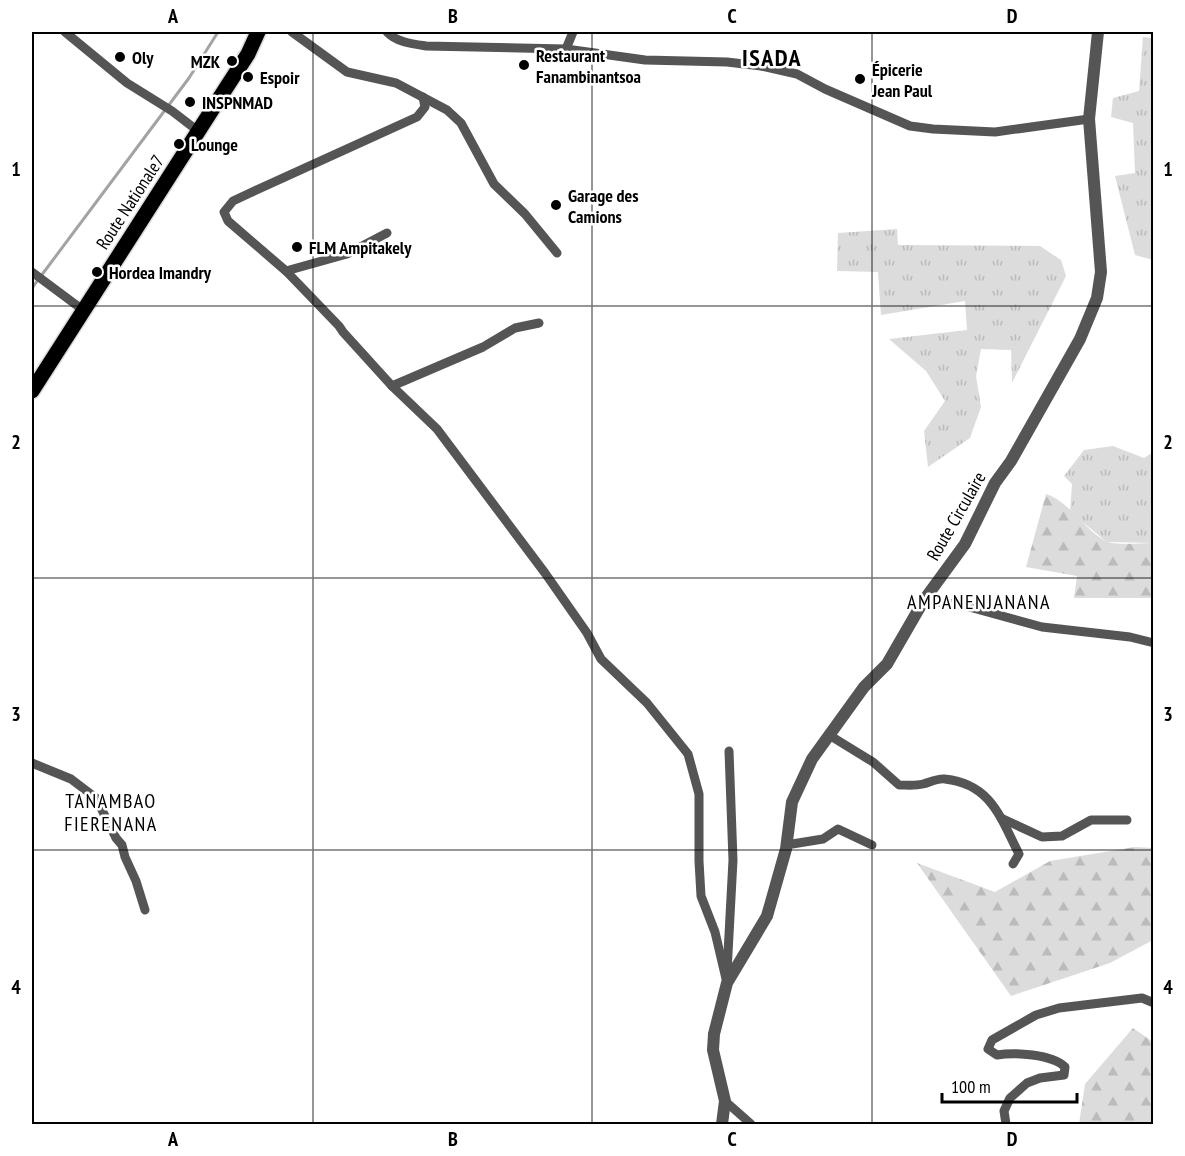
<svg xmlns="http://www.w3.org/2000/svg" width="1185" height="1156" font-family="'PT Sans Narrow',sans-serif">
  <defs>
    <pattern id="grass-tufts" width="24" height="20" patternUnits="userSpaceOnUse" patternTransform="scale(1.5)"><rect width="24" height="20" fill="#dcdcdc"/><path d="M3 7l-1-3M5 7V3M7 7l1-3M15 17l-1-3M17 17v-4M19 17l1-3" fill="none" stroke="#bbb"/></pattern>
    <pattern id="forest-firs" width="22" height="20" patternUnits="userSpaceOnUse" patternTransform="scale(1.5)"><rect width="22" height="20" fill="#dcdcdc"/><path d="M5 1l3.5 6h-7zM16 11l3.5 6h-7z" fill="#bbb"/></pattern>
  </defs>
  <rect width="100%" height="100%" fill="#fff"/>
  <!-- grass -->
  <g fill="url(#grass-tufts)">
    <polygon points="1152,32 1154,32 1153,260 1135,255 1115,176 1135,173 1133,123 1111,117 1113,98 1139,91 1143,37 1152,38"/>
    <polygon points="897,229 898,245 1040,246 1061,260 1066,276 1012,383 1011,350 981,349 976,376 981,407 970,438 928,467 924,431 945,401 926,371 889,339 967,330 965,301 881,315 878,272 837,271 838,233"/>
    <polygon points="1113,446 1144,458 1153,452 1153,543 1107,542 1070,512 1072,484 1064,476 1084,450"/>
  </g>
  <!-- forest -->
  <g fill="url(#forest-firs)">
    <path d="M1046,494C1070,502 1084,530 1106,541C1114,546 1143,543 1153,543V598H1074L1077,576L1026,567Z"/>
    <polygon points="1135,847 1153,848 1153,940 1110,963 1011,996 917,863 995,892 1050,861"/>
    <polygon points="1133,1028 1153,1042 1153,1124 1079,1124 1085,1084"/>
  </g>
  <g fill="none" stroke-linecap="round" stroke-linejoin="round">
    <!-- stream -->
    <polyline stroke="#a3a3a3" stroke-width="3" points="32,288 189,78 218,32"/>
    <defs>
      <polyline id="primary" points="32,391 226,88 248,54 258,32"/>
    </defs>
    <!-- primary casing -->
    <use href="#primary" stroke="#dbdbdb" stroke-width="18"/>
    <!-- minor -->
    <g stroke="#555" stroke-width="9">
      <polyline points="65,32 127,83 172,111 198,131"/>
      <polyline points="292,32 347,72 396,83 447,110 461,123 494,184 525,214 557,253"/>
      <path d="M387,32C396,42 412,44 426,46L566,49L645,60L727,62L761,66L797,74L825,89L910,126L933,129L995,132L1089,119"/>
      <polyline points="566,49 573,32"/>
      <polyline points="423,97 425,107 417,117 250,193 233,201 224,212 228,221 286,271 339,326 343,332 392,386 437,429 545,573 587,633 601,659 647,703 688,754 699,794 699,861 701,896 715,932 727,983"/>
      <polyline points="286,271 347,254 387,233"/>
      <polyline points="32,272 83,310"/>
      <polyline points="392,386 483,347 515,328 539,323"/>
      <polyline points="924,600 962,605 1042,627 1130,637 1154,643"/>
      <path d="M829,735L873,762L899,785C907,785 915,786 923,784C930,782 938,778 945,779C991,784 1000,817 1019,854L1013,864"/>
      <polyline points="32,763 71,779 96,798 116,838 122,845 125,857 136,881 145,910"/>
      <polyline points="1001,818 1042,837 1062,836 1091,820 1127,820"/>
      <polyline points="786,845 823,839 838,829 872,845"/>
      <polyline points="727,972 733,860 729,751"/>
      <polyline points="725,1101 751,1124"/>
      <path d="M1006,1124L1004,1111L1010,1098L1027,1083L1040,1078L1064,1075L1065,1067C1052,1054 1014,1052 997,1055L988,1049L992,1040L1036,1015L1059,1008L1142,998L1154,1003"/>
    </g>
    <!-- tertiary -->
    <polyline stroke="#555" stroke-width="12" points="722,1124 725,1101 713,1050 714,1034 727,983 767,916 786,849 792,802 812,759 864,687 887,664 924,600 965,544 995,483 1011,461 1080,339 1097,298 1101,272 1089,119 1098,32"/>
    <!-- primary -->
    <use href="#primary" stroke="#000" stroke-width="15"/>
  </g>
  <!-- grid -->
  <path fill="none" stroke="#000" stroke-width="1.5" stroke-opacity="0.55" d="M313,32V1124M592,32V1124M872,32V1124M32,306H1154M32,578H1154M32,850H1154"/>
  <!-- markers -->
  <g fill="#000" stroke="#fff" stroke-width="2">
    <circle cx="120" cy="57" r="6"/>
    <circle cx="232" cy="61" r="6"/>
    <circle cx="524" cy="65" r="6"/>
    <circle cx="248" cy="77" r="6"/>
    <circle cx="860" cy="79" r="6"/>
    <circle cx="190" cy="102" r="6"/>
    <circle cx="179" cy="144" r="6"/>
    <circle cx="556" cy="205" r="6"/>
    <circle cx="297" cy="247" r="6"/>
    <circle cx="97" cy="272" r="6"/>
  </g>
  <g text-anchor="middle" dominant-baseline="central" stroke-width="5" stroke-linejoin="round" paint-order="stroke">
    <!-- poi labels -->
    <g font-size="18" font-weight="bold" fill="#000" stroke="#fff" text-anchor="start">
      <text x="536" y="55">Restaurant<tspan x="536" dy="21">Fanambinantsoa</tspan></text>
      <text x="132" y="57">Oly</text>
      <text x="220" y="61" text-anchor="end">MZK</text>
      <text x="872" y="69">Épicerie<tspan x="872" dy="21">Jean Paul</tspan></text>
      <text x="260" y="77">Espoir</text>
      <text x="202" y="102">INSPNMAD</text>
      <text x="191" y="144">Lounge</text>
      <text x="568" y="195">Garage des<tspan x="568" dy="21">Camions</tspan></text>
      <text x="309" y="247">FLM Ampitakely</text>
      <text x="109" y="272">Hordea Imandry</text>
    </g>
    <!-- street labels -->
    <g font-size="18" fill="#000" stroke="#fff">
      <text transform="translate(130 202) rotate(-57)">Route Nationale7</text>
      <text transform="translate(956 516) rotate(-60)">Route Circulaire</text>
    </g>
    <!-- neighbourhood labels -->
    <g font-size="20" letter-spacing="1.5" fill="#000" stroke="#fff">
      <text x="979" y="602">AMPANENJANANA</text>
      <text x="111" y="801">TANAMBAO<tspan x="111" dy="23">FIERENANA</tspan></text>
    </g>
    <!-- district labels -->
    <g font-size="24" font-weight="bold" letter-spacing="1.5" fill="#000" stroke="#fff">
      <text x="772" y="57">ISADA</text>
    </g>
  </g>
  <!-- border -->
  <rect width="1185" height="1156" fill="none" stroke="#ffffff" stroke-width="66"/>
  <!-- scale -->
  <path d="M942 1093v9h135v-9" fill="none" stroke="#000000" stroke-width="3"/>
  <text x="951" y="1093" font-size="18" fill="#000000" stroke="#ffffff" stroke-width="4.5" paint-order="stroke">100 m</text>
  <rect x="33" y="33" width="1119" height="1090" fill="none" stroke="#000" stroke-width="2"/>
  <g font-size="20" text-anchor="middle" font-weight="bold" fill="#000">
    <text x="173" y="23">A</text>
    <text x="453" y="23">B</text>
    <text x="732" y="23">C</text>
    <text x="1012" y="23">D</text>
    <text x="16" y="176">1</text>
    <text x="1168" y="176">1</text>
    <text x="16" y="449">2</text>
    <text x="1168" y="449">2</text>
    <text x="16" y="721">3</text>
    <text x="1168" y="721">3</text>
    <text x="16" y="994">4</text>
    <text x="1168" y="994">4</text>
    <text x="173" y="1146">A</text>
    <text x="453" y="1146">B</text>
    <text x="732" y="1146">C</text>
    <text x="1012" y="1146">D</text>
  </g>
</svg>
